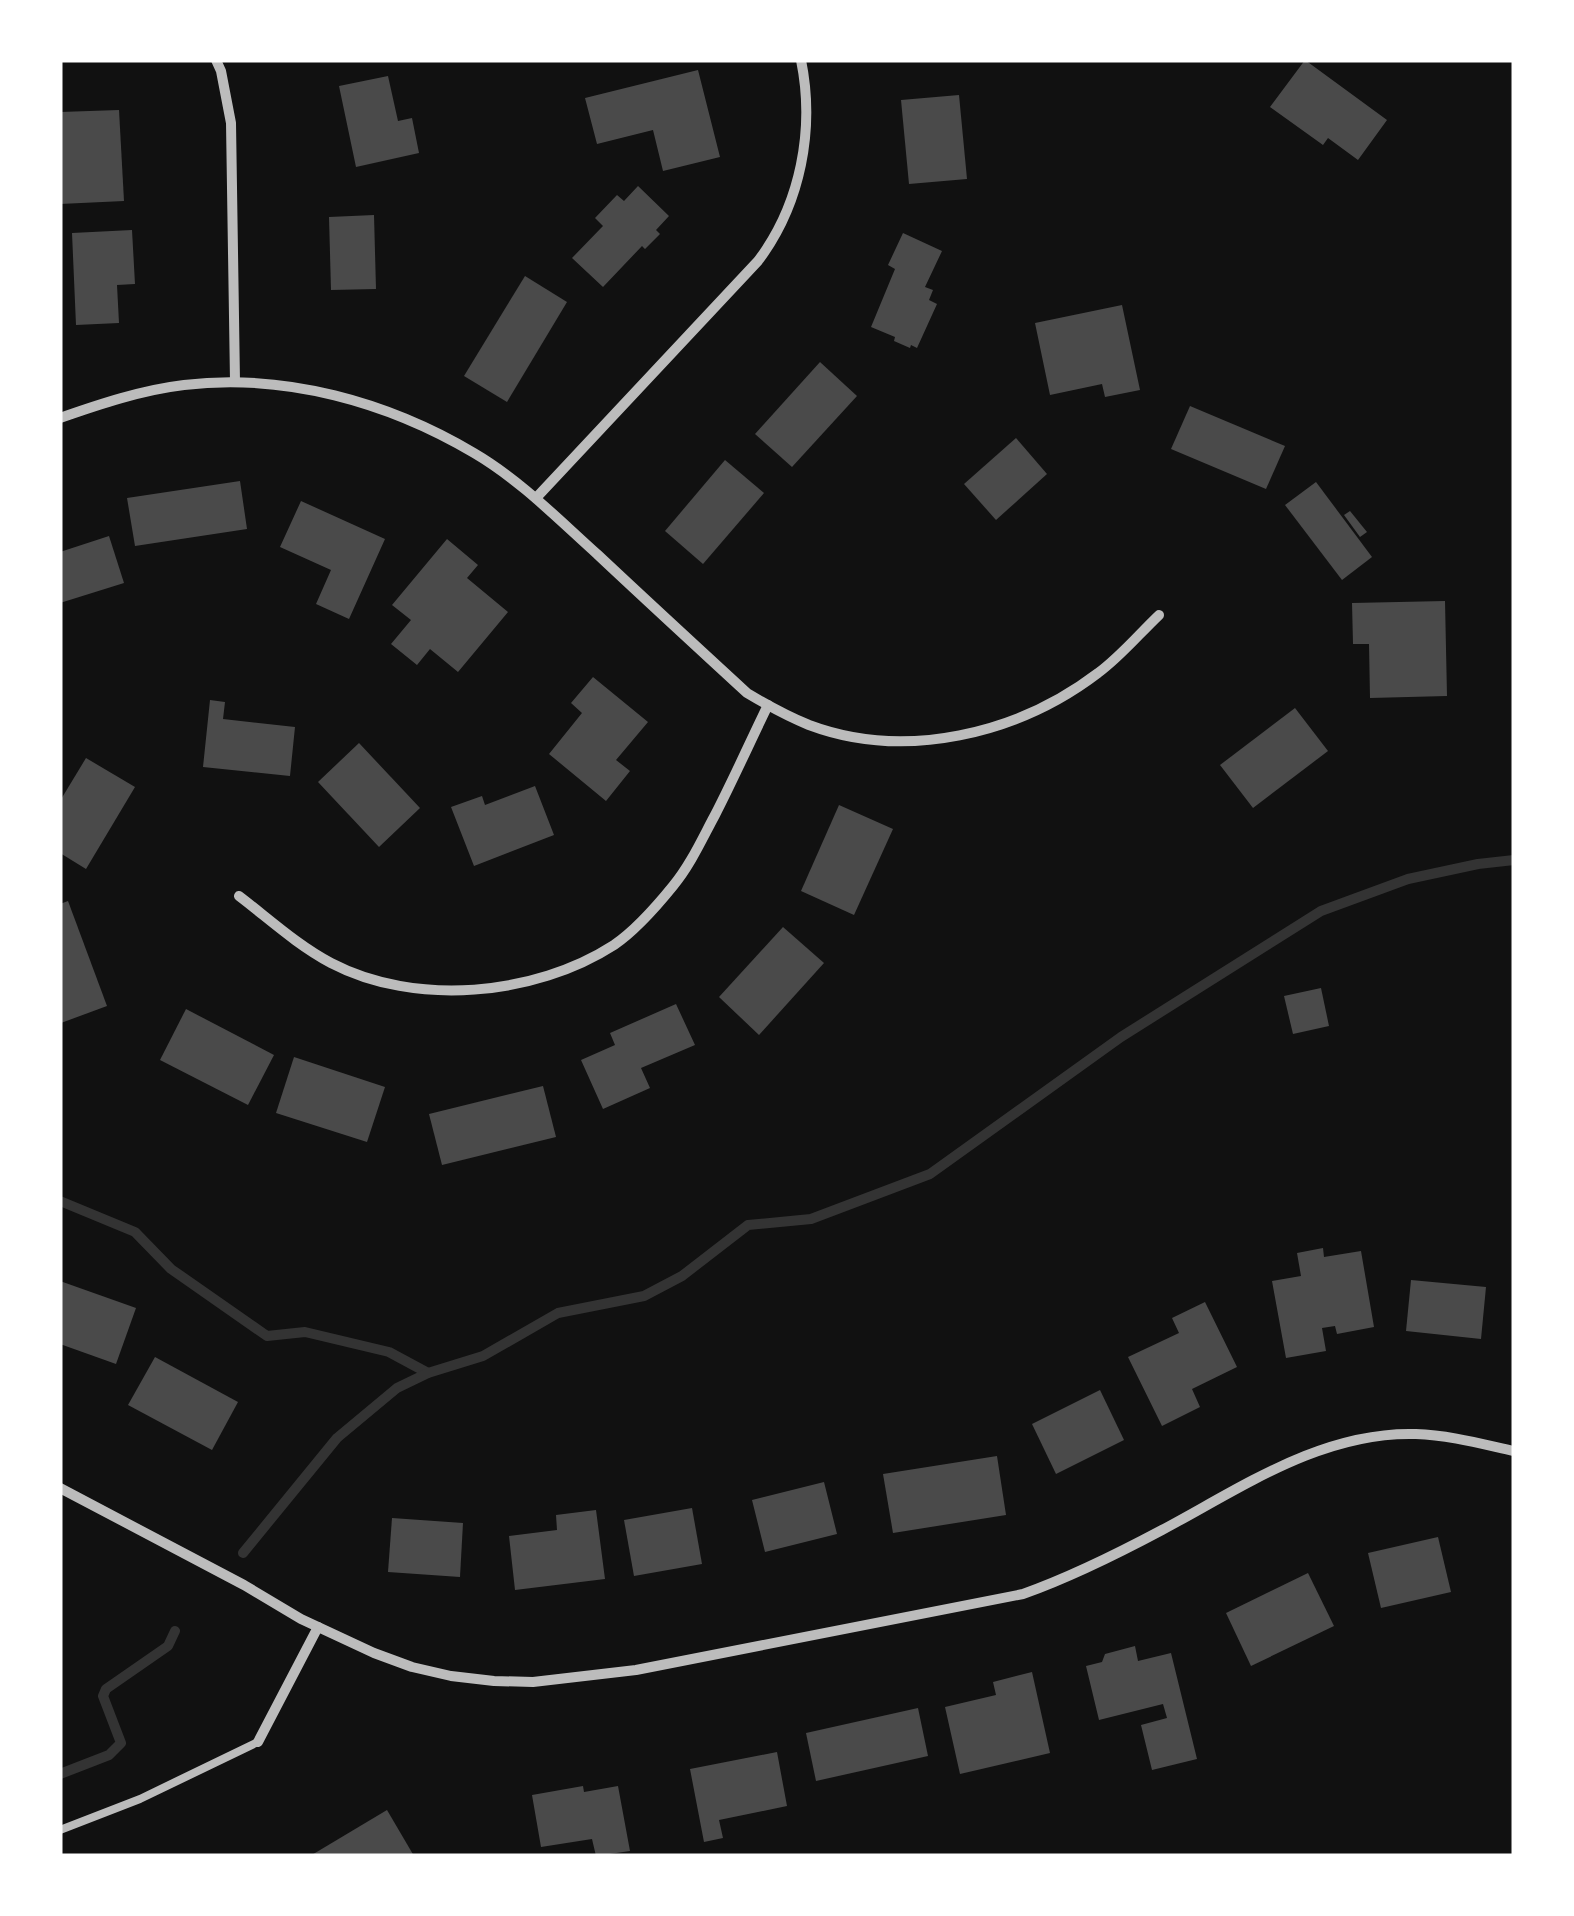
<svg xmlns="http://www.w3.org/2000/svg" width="1574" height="1916" font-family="Quicksand,sans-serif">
  <rect width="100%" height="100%" fill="#111"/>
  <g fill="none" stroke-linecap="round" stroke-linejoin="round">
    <!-- stream -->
    <g stroke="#333" stroke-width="10">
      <polyline points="60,1201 135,1232 171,1269 267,1336 305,1332 389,1352 428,1373"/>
      <polyline points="243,1553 337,1438 397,1388 428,1373 483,1356 558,1313 644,1296 682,1276 748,1225 811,1219 930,1174 1121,1037 1321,911 1408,879 1478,864 1514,860"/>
      <polyline points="60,1774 109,1755 121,1743 103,1696 106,1689 168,1646 175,1631"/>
    </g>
  </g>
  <!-- building -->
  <g fill="#4a4a4a">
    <polygon points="1305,60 1387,120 1358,160 1328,138 1323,145 1270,107"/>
    <polygon points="698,70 720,157 663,171 653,130 597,144 585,98"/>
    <polygon points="388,76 398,121 412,118 419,153 356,167 339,86"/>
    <polygon points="959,95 967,179 909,184 901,100"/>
    <polygon points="119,110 124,201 60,204 60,112"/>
    <polygon points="638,186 669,216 656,230 660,234 645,249 642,246 603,287 572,258 603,226 595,218 617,195 624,201"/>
    <polygon points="374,215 376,289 331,290 329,217"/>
    <polygon points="132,230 135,284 117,285 119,323 76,325 72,233"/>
    <polygon points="903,233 942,251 925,287 933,290 929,300 937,304 917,348 911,345 910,348 894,341 895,337 871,327 895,269 888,265"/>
    <polygon points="525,276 567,302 507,402 464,376"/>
    <polygon points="1122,305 1140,390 1105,397 1102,384 1050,395 1035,323"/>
    <polygon points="820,362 857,396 792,467 755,434"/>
    <polygon points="1190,406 1285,446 1266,489 1171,449"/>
    <polygon points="1016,438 1047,474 996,520 964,484"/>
    <polygon points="725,460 764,493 703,564 665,531"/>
    <polygon points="240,481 247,529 135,546 127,498"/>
    <polygon points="1316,482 1372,557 1342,580 1285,505"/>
    <polygon points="301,501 385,539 349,619 316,604 331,570 280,547"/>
    <polygon points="1350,511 1367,532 1360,537 1344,515"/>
    <polygon points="109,536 124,583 60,603 60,552"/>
    <polygon points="447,539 478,565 467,578 508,612 458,672 430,649 417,665 391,644 411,620 392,605"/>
    <polygon points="1445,601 1447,696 1370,698 1369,644 1353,644 1352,603"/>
    <polygon points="593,677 648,722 616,760 630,771 606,801 549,754 582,713 571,703"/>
    <polygon points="210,700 225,702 223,719 295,727 290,776 203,767"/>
    <polygon points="1295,708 1328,751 1253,808 1220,765"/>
    <polygon points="359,743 420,808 379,847 318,782"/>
    <polygon points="86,758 135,787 86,869 60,853 60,801"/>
    <polygon points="535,786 554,835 474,866 451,807 482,796 485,805"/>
    <polygon points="839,805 893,829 854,915 801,891"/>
    <polygon points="68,901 107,1006 61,1023 60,904"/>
    <polygon points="783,927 824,963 759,1035 719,997"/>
    <polygon points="1321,988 1329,1026 1293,1034 1284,996"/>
    <polygon points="676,1004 695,1045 641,1068 650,1088 603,1109 581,1060 615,1045 610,1033"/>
    <polygon points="186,1009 274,1055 248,1105 160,1060"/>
    <polygon points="294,1057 385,1087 367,1142 276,1113"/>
    <polygon points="543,1086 556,1137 442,1165 429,1114"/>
    <polygon points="1323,1248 1324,1257 1361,1251 1374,1327 1337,1334 1335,1326 1322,1328 1326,1351 1286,1358 1272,1281 1301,1276 1297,1253"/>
    <polygon points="1411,1280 1486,1287 1481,1339 1406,1331"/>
    <polygon points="60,1281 136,1308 116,1364 60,1344"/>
    <polygon points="1205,1302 1237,1367 1192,1389 1200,1407 1162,1426 1128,1357 1179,1333 1172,1318"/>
    <polygon points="155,1357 238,1402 212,1450 128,1405"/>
    <polygon points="1100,1390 1124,1440 1056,1474 1032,1424"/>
    <polygon points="997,1456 1006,1515 893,1533 883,1474"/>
    <polygon points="824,1482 837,1534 765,1552 752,1500"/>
    <polygon points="692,1508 702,1564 634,1576 624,1520"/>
    <polygon points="596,1510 605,1579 515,1590 509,1536 557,1530 556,1515"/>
    <polygon points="392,1518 463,1523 460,1577 388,1572"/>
    <polygon points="1438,1537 1451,1592 1381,1608 1368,1553"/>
    <polygon points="1308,1573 1334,1626 1251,1666 1226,1613"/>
    <polygon points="1135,1646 1138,1661 1171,1653 1197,1759 1152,1770 1141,1725 1167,1718 1163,1704 1099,1720 1086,1666 1102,1662 1105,1654"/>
    <polygon points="1032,1672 1050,1753 960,1774 945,1707 996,1695 993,1682"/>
    <polygon points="918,1708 928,1756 816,1781 806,1733"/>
    <polygon points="777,1752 787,1806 719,1820 723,1838 704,1842 690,1769"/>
    <polygon points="583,1786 584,1792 618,1786 630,1851 596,1856 592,1839 541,1847 532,1795"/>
    <polygon points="387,1810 414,1856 310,1856"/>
  </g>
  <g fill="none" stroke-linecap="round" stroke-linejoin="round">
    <!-- service -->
    <polyline stroke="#bcbcbc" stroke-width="8" points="60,1830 140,1799 258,1742"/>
    <!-- minor -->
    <g stroke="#bcbcbc" stroke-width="10">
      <polyline points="216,60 221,71 231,123 235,381"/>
      <path d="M60,418C100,404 142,390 184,385C285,373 388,402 474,453C520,480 558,519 597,554C647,601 697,647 747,693C767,705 787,716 809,725C905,761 1018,734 1098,673C1120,657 1139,634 1159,615"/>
      <path d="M536,498L758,261C801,204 815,129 801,60"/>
      <path d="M239,896C268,918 297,945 331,963C415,1007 535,996 614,945C636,930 656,907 673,886C691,864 702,839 715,815C734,778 750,742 768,705"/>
      <path d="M60,1488L244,1585L301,1619L374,1653L412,1667L451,1676L494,1681L533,1682L636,1670L1023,1594C1071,1577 1117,1554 1162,1530C1241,1488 1322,1431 1416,1434C1449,1435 1482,1444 1514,1451"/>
      <polyline points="258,1742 318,1627"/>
    </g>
  </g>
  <!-- border -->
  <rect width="1574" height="1916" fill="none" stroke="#ffffff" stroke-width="125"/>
</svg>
